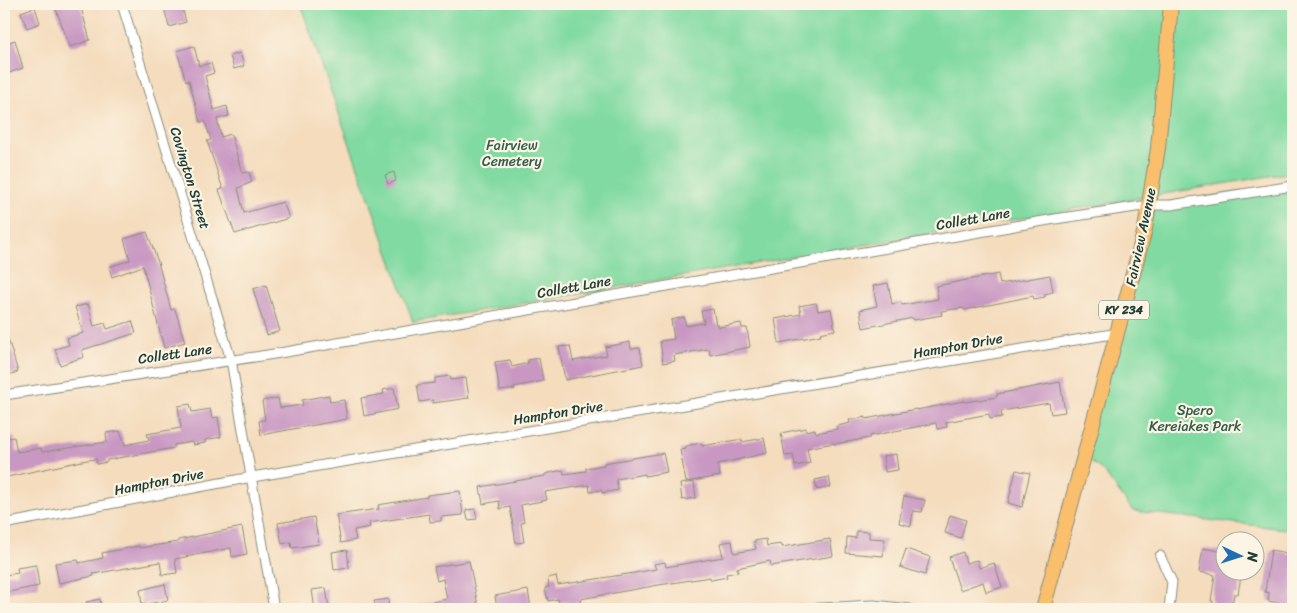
<svg xmlns="http://www.w3.org/2000/svg" width="1297" height="613" font-family="Sriracha,sans-serif">
  <rect width="100%" height="100%" fill="#fcf5e5"/>
  <filter id="ink" filterUnits="userSpaceOnUse"><feTurbulence type="fractalNoise" baseFrequency=".02" numOctaves="2"/><feDisplacementMap in="SourceGraphic" scale="10" xChannelSelector="R" yChannelSelector="G"/><feConvolveMatrix kernelMatrix="1 2 1 2 8 2 1 2 1" color-interpolation-filters="sRGB"/></filter>
  <filter id="wash" filterUnits="userSpaceOnUse"><feTurbulence type="fractalNoise" baseFrequency=".0096" numOctaves="4" result="noise"/><feDisplacementMap in="SourceGraphic" scale="20" xChannelSelector="R" yChannelSelector="G"/><feGaussianBlur stdDeviation="1.12" result="paint"/><feColorMatrix in="noise" values="0 0 0 0 0 0 0 0 0 0 0 0 0 0 0 0 0 1.4 0 .05"/><feComposite in="paint" operator="in"/></filter>
  <g filter="url(#wash)">
    <rect width="100%" height="100%" fill="#f4dcbd"/>
    <!-- green -->
    <g fill="#80daa1" stroke="#508c6a">
      <polygon points="300,4 1293,4 1293,172 413,322"/>
      <polygon points="1293,185 1293,530 1133,511 1103,471 1084,456 1149,205"/>
    </g>
    <g id="blocks">
      <!-- building -->
      <g fill="#c897c2">
        <polygon points="54,4 80,4 90,40 70,47"/>
        <polygon points="163,4 181,4 186,22 169,27"/>
        <polygon points="35,7 40,23 27,28 21,12"/>
        <polygon points="15,40 23,68 9,73 4,56 4,44"/>
        <polygon points="194,46 199,66 211,63 214,73 205,76 214,110 227,106 229,116 217,119 221,137 231,134 242,173 249,172 252,182 238,188 244,213 283,202 289,218 235,234 219,190 223,189 207,141 211,140 205,121 200,122 189,80 186,81 177,51"/>
        <polygon points="240,53 244,66 234,69 230,56"/>
        <polygon points="394,172 396,181 388,184 385,175"/>
        <polygon points="147,232 158,262 171,310 175,309 185,342 164,348 143,266 112,277 109,267 130,260 124,239"/>
        <polygon points="998,274 1000,284 1050,275 1053,292 1045,294 1045,297 1034,299 1033,296 964,310 963,308 941,311 942,315 914,320 913,318 863,328 860,310 877,306 873,286 888,283 892,304 901,302 902,305 938,299 936,286"/>
        <polygon points="266,285 280,331 267,335 253,289"/>
        <polygon points="816,303 818,311 831,309 835,330 820,333 821,335 779,343 775,319 801,314 799,306"/>
        <polygon points="88,304 94,326 105,323 107,329 132,321 136,333 82,350 84,357 60,365 55,349 69,345 67,338 83,333 75,307"/>
        <polygon points="713,309 716,325 718,324 719,327 741,323 742,328 747,328 750,347 710,355 709,349 674,355 675,361 663,363 660,341 674,339 671,320 684,317 686,326 704,323 701,311"/>
        <polygon points="4,332 6,332 18,372 4,376"/>
        <polygon points="630,342 631,349 640,348 643,365 565,380 559,347 570,346 573,361 607,355 605,347"/>
        <polygon points="539,358 543,381 514,387 515,389 500,391 495,362 510,360 512,367 528,363 528,360"/>
        <polygon points="450,376 451,380 466,378 469,398 433,403 433,400 420,402 417,385 435,383 435,378"/>
        <polygon points="1060,382 1065,412 1051,414 1049,403 1001,411 1002,417 990,419 989,414 946,422 947,427 937,429 936,423 870,436 870,438 834,444 834,443 807,448 810,463 795,466 793,455 785,456 781,433 806,428 806,431 815,429 816,433 837,429 837,426 850,423 849,420 866,417 866,419 916,409 916,410 964,401 965,402 997,397 997,394"/>
        <polygon points="394,388 398,409 364,416 361,398 384,394 383,390"/>
        <polygon points="329,395 330,402 344,400 347,419 261,435 259,421 265,420 262,401 278,398 280,408 303,405 302,400"/>
        <polygon points="190,404 192,412 210,409 212,418 218,417 221,437 205,440 205,443 193,445 192,442 174,445 174,448 107,460 107,462 97,464 96,459 87,460 7,477 7,473 4,474 4,451 6,451 4,439 14,437 17,452 41,448 42,452 107,442 106,433 120,431 125,445 149,440 147,434 181,428 178,406"/>
        <polygon points="764,438 767,453 718,464 720,476 686,482 680,450 686,449 686,446 701,443 702,446 742,439 742,442"/>
        <polygon points="663,453 667,472 645,476 645,474 616,479 618,490 602,493 601,490 590,492 589,485 545,492 547,500 521,505 524,522 521,523 524,542 516,543 510,507 500,509 499,501 483,504 480,487 545,476 545,474 563,470 564,474 586,471 586,468 604,465 604,463"/>
        <polygon points="896,454 898,470 885,472 883,456"/>
        <polygon points="1016,470 1030,473 1022,507 1008,503"/>
        <polygon points="829,477 831,487 817,490 815,480"/>
        <polygon points="694,482 696,498 682,500 680,484"/>
        <polygon points="460,491 463,515 441,517 441,521 430,522 429,514 369,523 370,527 354,530 356,540 341,543 336,515 379,509 378,505 427,497 427,495"/>
        <polygon points="904,496 925,500 922,512 913,511 911,526 899,523"/>
        <polygon points="475,509 477,519 468,520 466,510"/>
        <polygon points="950,515 966,520 961,538 945,533"/>
        <polygon points="314,517 319,544 292,548 291,542 282,544 278,523"/>
        <polygon points="242,527 247,554 232,557 231,548 175,559 177,573 162,575 160,562 93,574 94,576 59,583 55,563 78,560 79,563 103,558 102,553 139,546 139,548 178,542 178,540"/>
        <polygon points="856,531 869,532 869,538 885,539 883,556 846,553 847,537 856,538"/>
        <polygon points="766,539 767,546 782,544 782,547 830,539 833,556 771,566 770,561 737,568 738,572 726,574 727,577 711,580 710,577 659,585 580,599 581,602 571,604 570,601 559,603 558,599 548,601 545,588 549,587 548,578 556,576 558,585 634,573 656,569 654,564 665,562 666,567 723,557 720,543 732,541 734,553 756,549 754,541"/>
        <polygon points="1203,548 1224,552 1224,570 1234,570 1233,575 1241,576 1238,594 1234,594 1231,609 1211,609 1213,601 1211,601 1215,575 1199,572"/>
        <polygon points="906,549 930,557 925,575 900,567"/>
        <polygon points="347,550 349,568 334,570 332,552"/>
        <polygon points="1271,550 1293,554 1293,609 1279,609 1280,603 1268,601 1269,593 1265,592"/>
        <polygon points="963,552 966,563 977,560 979,568 994,563 1002,587 986,592 983,582 960,590 949,557"/>
        <polygon points="469,561 478,605 472,606 472,609 417,609 417,605 447,599 443,579 437,581 434,567"/>
        <polygon points="36,565 39,586 8,592 5,575 18,573 17,568"/>
        <polygon points="165,584 168,600 142,605 140,590"/>
        <polygon points="326,588 329,609 315,609 312,590"/>
        <polygon points="528,590 531,608 497,609 495,596"/>
        <polygon points="100,599 102,609 88,609 86,602"/>
        <polygon points="388,599 389,609 376,609 374,601"/>
      </g>
    </g>
  </g>
  <g filter="url(#ink)">
    <use href="#blocks" fill-opacity="0" stroke="#8a8c78" stroke-width="1"/>
    <g fill="none" stroke-linecap="round" stroke-linejoin="round">
      <defs>
        <g id="minor">
          <polyline points="122,4 231,360 274,609"/>
          <polyline points="4,395 274,354 1055,219 1149,205 1171,205 1293,186"/>
          <polyline points="4,524 252,477 1118,333"/>
          <polyline points="1160,556 1172,582 1169,609"/>
          <polyline points="804,609 873,605 910,609"/>
        </g>
        <polyline id="primary" points="1043,609 1145,229 1158,148 1171,4"/>
      </defs>
      <!-- minor casing -->
      <use href="#minor" stroke="#8a8c78" stroke-width="11"/>
      <!-- primary casing -->
      <use href="#primary" stroke="#8a8c78" stroke-width="16"/>
      <!-- minor -->
      <use href="#minor" stroke="#fff" stroke-width="9"/>
      <!-- primary -->
      <use href="#primary" stroke="#f9bf6c" stroke-width="14"/>
    </g>
  </g>
  <g text-anchor="middle" dominant-baseline="central" stroke-width="4.5" stroke-linejoin="round" paint-order="stroke">
    <!-- shield labels -->
    <rect fill="#fcf5e5" stroke="#617469" stroke-width="1" x="1099" y="300.5" width="50" height="19" rx="4"/>
    <g font-size="12" font-weight="bold" fill="#1f3d34">
      <text x="1124" y="310">KY 234</text>
    </g>
    <!-- park labels -->
    <g font-size="14" fill="#325c4a" stroke="#fcf5e5">
      <text x="512" y="145">Fairview<tspan x="512" dy="16">Cemetery</tspan></text>
      <text x="1195" y="410">Spero<tspan x="1195" dy="16">Kereiakes Park</tspan></text>
    </g>
    <!-- street labels -->
    <g font-size="14" fill="#1f3d34" stroke="#fcf5e5">
      <text transform="translate(190 178) rotate(73)">Covington Street</text>
      <text transform="translate(973 219) rotate(-10)">Collett Lane</text>
      <text transform="translate(1141 237) rotate(-78)">Fairview Avenue</text>
      <text transform="translate(574 287) rotate(-10)">Collett Lane</text>
      <text transform="translate(958 346) rotate(-10)">Hampton Drive</text>
      <text transform="translate(175 354) rotate(-8)">Collett Lane</text>
      <text transform="translate(558 413) rotate(-9)">Hampton Drive</text>
      <text transform="translate(159 482) rotate(-11)">Hampton Drive</text>
    </g>
  </g>
  <!-- margin -->
  <rect width="1297" height="613" fill="none" stroke="#fcf5e5" stroke-width="20"/>
  <!-- north arrow -->
  <g transform="translate(1240 556) rotate(94)"><circle r="24" fill="#fcf5e5" stroke="#a4ab9e"/>
  <path d="M0-4L9 19L0 12L-9 19Z" fill="#1f6fb2"/>
  <text y="-8" font-size="14" font-weight="bold" text-anchor="middle" fill="#1f3d34">N</text>
  </g>
</svg>
